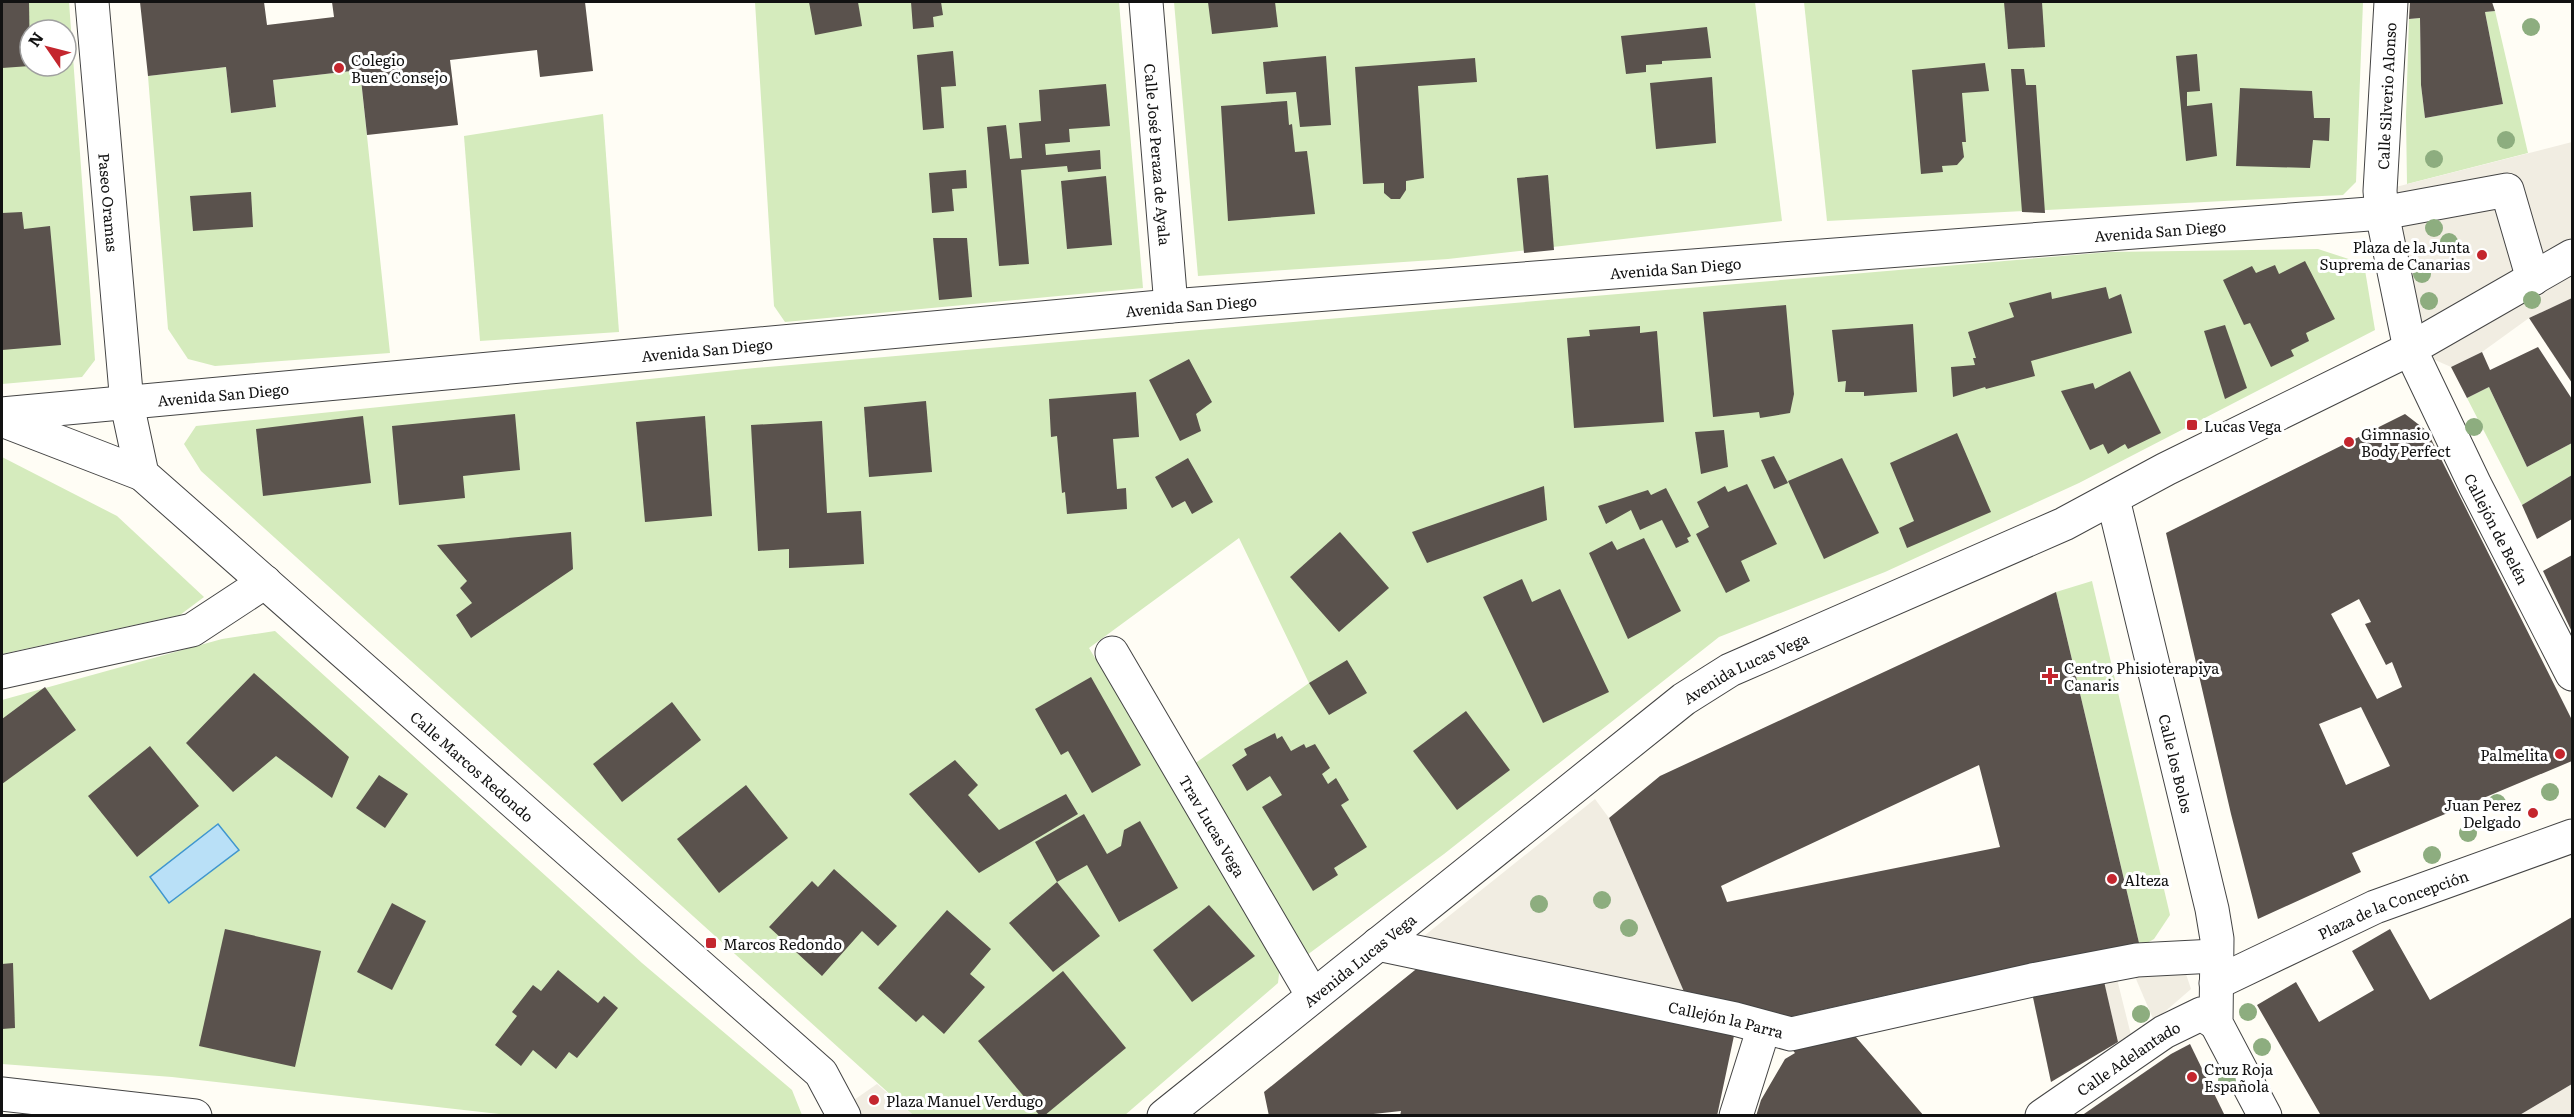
<svg xmlns="http://www.w3.org/2000/svg" width="2574" height="1117" font-family="Literata,serif">
  <rect width="100%" height="100%" fill="#fffdf5"/>
  <!-- green -->
  <g fill="#d5ebbd" fill-rule="evenodd">
    <path d="M2,2H69L95,360L82,377L2,384ZM30,30H66V66H30Z"/>
    <polygon points="755,2 1119,2 1143,288 785,322 774,306"/>
    <polygon points="1174,2 1755,2 1782,221 1448,259 1198,276"/>
    <polygon points="1804,2 2363,2 2356,182 2343,195 1827,221"/>
    <polygon points="2495,11 2528,153 2407,184 2406,116 2409,19 2420,18 2421,85 2425,118 2503,104 2485,12"/>
    <polygon points="226,67 231,113 276,107 273,80 360,70 390,353 215,366 188,359 168,329 148,76"/>
    <polygon points="603,114 619,332 480,341 464,136"/>
    <polygon points="2318,249 2364,264 2375,330 2079,483 1885,572 1719,637 1444,854 1307,955 1194,764 1309,683 1239,538 1089,648 1280,965 1278,983 1125,1115 913,1115 201,471 184,444 196,426 755,368 2109,252"/>
    <polygon points="2489,387 2527,467 2572,443 2572,475 2522,505 2467,398"/>
    <polygon points="2,457 117,516 204,597 180,615 2,654"/>
    <polygon points="2092,581 2170,915 2154,939 2140,947 2056,592"/>
    <polygon points="275,631 642,963 792,1090 802,1115 508,1115 172,1077 2,1064 2,700 222,639"/>
  </g>
  <!-- plaza -->
  <g fill="#f1ede2">
    <polygon points="2572,142 2572,298 2529,318 2482,352 2451,367 2410,349 2380,191"/>
    <polygon points="1595,799 1609,818 1685,994 1424,936"/>
    <polygon points="2184,968 2191,989 2154,1021 2133,972"/>
    <polygon points="2116,975 2131,1035 2118,1042 2103,977"/>
    <polygon points="877,1084 913,1115 831,1116"/>
    <polygon points="2572,1084 2572,1115 2518,1116 2542,1102"/>
  </g>
  <!-- water -->
  <polygon fill="#b9e0f7" stroke="#3f96cf" stroke-width="1.5" points="218,824 239,850 169,903 150,877"/>
  <!-- building -->
  <g fill="#5a524d" fill-rule="evenodd">
    <polygon points="2,2 29,2 30,66 2,68"/>
    <polygon points="140,2 264,2 267,25 334,17 332,2 585,2 593,71 540,77 537,50 450,60 458,125 367,135 360,70 273,80 276,107 231,113 226,67 148,76"/>
    <polygon points="809,2 858,2 862,26 815,35"/>
    <polygon points="911,2 941,2 943,15 933,17 934,27 913,29"/>
    <polygon points="1208,2 1275,2 1278,27 1212,34"/>
    <polygon points="2004,2 2042,2 2045,47 2008,49"/>
    <polygon points="2410,2 2492,2 2495,11 2485,12 2503,104 2425,118 2421,85 2420,18 2409,19"/>
    <polygon points="1707,27 1711,58 1662,61 1662,64 1646,65 1646,72 1626,74 1621,36"/>
    <polygon points="953,51 956,86 941,87 944,128 923,130 917,55"/>
    <polygon points="2197,54 2200,91 2187,92 2187,106 2212,103 2217,156 2186,161 2176,56"/>
    <polygon points="1326,56 1331,125 1300,127 1296,92 1266,94 1263,62"/>
    <polygon points="1475,58 1477,82 1418,86 1424,178 1406,181 1406,190 1400,199 1391,199 1384,193 1384,183 1363,184 1355,67"/>
    <polygon points="1985,63 1989,91 1962,93 1966,142 1962,142 1964,157 1957,165 1942,166 1943,172 1921,174 1912,70"/>
    <polygon points="2011,69 2024,69 2026,85 2036,85 2045,213 2022,212"/>
    <polygon points="1712,77 1716,143 1656,149 1650,83"/>
    <polygon points="1106,84 1110,126 1069,129 1070,142 1045,144 1046,155 1100,150 1101,169 1068,172 1067,166 1021,170 1029,264 999,266 987,127 1006,125 1010,159 1022,158 1019,123 1041,121 1039,90"/>
    <polygon points="2240,88 2312,91 2314,118 2330,118 2329,141 2313,140 2310,168 2236,166"/>
    <polygon points="1287,101 1289,125 1292,124 1295,152 1307,151 1315,214 1228,221 1221,106"/>
    <polygon points="966,170 967,188 952,189 954,211 932,213 929,173"/>
    <polygon points="1548,175 1554,250 1524,253 1517,178"/>
    <polygon points="1106,176 1112,245 1067,249 1061,181"/>
    <polygon points="251,192 253,227 193,231 190,196"/>
    <polygon points="22,212 24,229 50,226 61,345 2,350 2,213"/>
    <polygon points="933,238 967,238 972,297 939,300"/>
    <polygon points="2305,261 2335,319 2306,333 2309,341 2291,350 2294,356 2271,367 2250,323 2244,325 2223,280 2252,266 2256,273 2275,265 2279,274"/>
    <polygon points="2106,287 2109,299 2121,294 2132,333 2031,361 2035,376 1986,389 1985,387 1953,397 1951,367 1975,365 1973,358 1976,358 1968,332 2014,317 2009,303 2051,292 2052,299"/>
    <polygon points="2572,298 2572,383 2529,318"/>
    <polygon points="1786,305 1794,394 1790,413 1760,418 1759,412 1713,417 1703,312"/>
    <polygon points="1913,324 1917,392 1864,396 1864,392 1845,392 1846,381 1838,382 1832,330"/>
    <polygon points="2225,325 2247,388 2225,399 2204,331"/>
    <polygon points="1640,326 1640,333 1657,331 1664,422 1574,428 1567,338 1590,336 1589,330"/>
    <polygon points="2538,347 2572,399 2572,443 2527,467 2489,387 2467,398 2451,367 2482,352 2490,370"/>
    <polygon points="1189,359 1212,402 1196,414 1201,431 1180,441 1149,380"/>
    <polygon points="2130,371 2161,433 2128,449 2125,444 2108,454 2103,444 2090,450 2061,391 2093,383 2095,389"/>
    <polygon points="1136,392 1139,437 1113,439 1117,489 1126,488 1127,509 1067,514 1065,492 1062,493 1057,436 1051,437 1049,399"/>
    <polygon points="926,401 932,472 869,477 864,407"/>
    <polygon points="515,414 520,470 463,476 465,498 399,505 392,426"/>
    <path d="M2405,414L2427,431L2572,720V761L2352,853L2361,872L2258,919L2231,814L2166,533ZM2359,599L2371,622L2365,624L2386,665L2392,662L2402,687L2377,699L2331,614ZM2361,707L2390,766L2346,785L2319,724Z"/>
    <polygon points="363,416 371,483 263,496 256,429"/>
    <polygon points="705,416 712,516 645,522 636,422"/>
    <polygon points="822,421 827,513 861,511 864,564 789,568 789,549 758,551 751,425"/>
    <polygon points="1724,430 1728,467 1701,474 1695,432"/>
    <polygon points="1957,433 1991,512 1907,548 1899,528 1914,521 1890,463"/>
    <polygon points="1774,456 1788,483 1774,489 1761,460"/>
    <polygon points="1188,458 1213,502 1192,514 1185,501 1172,508 1155,477"/>
    <polygon points="1842,458 1879,533 1824,559 1788,481"/>
    <polygon points="2572,475 2572,519 2537,539 2522,505"/>
    <polygon points="1747,484 1777,544 1741,561 1750,581 1726,593 1696,534 1709,527 1697,502 1725,486 1728,492"/>
    <polygon points="1544,486 1547,520 1427,563 1412,532"/>
    <polygon points="1666,488 1691,536 1687,538 1689,542 1676,548 1662,520 1640,530 1631,510 1606,524 1598,506 1648,490 1651,495"/>
    <polygon points="571,532 573,569 471,638 456,615 472,603 460,588 467,581 437,545"/>
    <polygon points="1340,532 1389,588 1339,632 1290,577"/>
    <polygon points="1644,538 1681,611 1628,639 1589,553 1612,541 1617,550"/>
    <polygon points="2572,555 2572,632 2543,571"/>
    <polygon points="1522,579 1532,602 1560,589 1609,692 1543,723 1483,597"/>
    <path d="M2056,592L2140,947L1946,982L1785,1018L1685,994L1609,818L1660,776ZM1979,765L2000,847L1727,902L1721,886Z"/>
    <polygon points="1347,660 1367,693 1329,715 1309,683"/>
    <polygon points="254,673 349,757 332,798 276,756 233,792 186,743"/>
    <polygon points="1091,677 1141,765 1092,793 1068,751 1061,755 1035,709"/>
    <polygon points="45,687 76,730 2,784 2,719"/>
    <polygon points="672,702 701,740 622,802 593,764"/>
    <polygon points="1466,711 1510,770 1457,810 1413,751"/>
    <polygon points="1275,733 1277,739 1282,736 1291,751 1304,744 1306,748 1315,744 1330,768 1322,774 1328,784 1336,778 1349,800 1341,805 1367,847 1334,868 1338,875 1313,891 1262,807 1282,795 1270,776 1247,791 1232,765 1247,755 1244,749"/>
    <polygon points="150,746 199,806 137,857 88,796"/>
    <polygon points="955,760 978,785 968,795 999,830 1066,794 1078,814 979,873 909,794"/>
    <polygon points="379,775 408,794 385,828 356,808"/>
    <polygon points="746,785 788,838 719,893 677,839"/>
    <polygon points="1084,814 1107,854 1121,846 1124,830 1140,821 1178,888 1119,922 1087,865 1057,882 1035,842"/>
    <polygon points="834,869 897,926 878,946 862,931 822,976 769,927 812,881 818,887"/>
    <polygon points="1057,882 1100,936 1053,972 1009,923"/>
    <polygon points="392,903 426,921 392,990 357,972"/>
    <polygon points="1209,905 1255,956 1192,1002 1153,950"/>
    <polygon points="947,910 991,949 970,974 985,987 944,1034 923,1015 916,1022 878,988"/>
    <polygon points="2572,917 2572,1084 2518,1116 2317,1116 2320,1114 2257,1005 2296,982 2319,1022 2374,990 2352,951 2390,929 2430,1000"/>
    <polygon points="225,929 321,951 295,1067 199,1046"/>
    <polygon points="13,963 15,1028 2,1029 2,964"/>
    <polygon points="1420,966 1735,1031 1717,1116 1400,1116 1401,1111 1355,1116 1269,1116 1264,1092"/>
    <polygon points="558,970 598,1003 604,996 618,1008 577,1058 569,1052 556,1069 533,1050 521,1066 495,1045 517,1016 512,1012 533,985 541,991"/>
    <polygon points="1063,971 1126,1048 1044,1116 1040,1116 978,1041"/>
    <polygon points="2103,977 2118,1042 2051,1082 2031,988"/>
    <polygon points="1855,1036 1924,1116 1756,1116 1761,1100 1785,1059 1795,1053 1791,1048"/>
    <polygon points="2190,1044 2225,1116 2081,1116 2171,1054"/>
  </g>
  <g fill="none" stroke-linecap="round" stroke-linejoin="round">
    <defs>
      <g id="minor">
        <path id="s1" d="M92,2L127,404L142,474L821,1073L844,1116"/>
        <path id="s2" d="M1146,2L1171,306"/>
        <path id="s3" d="M2391,2L2380,191L2382,213L2410,349L2475,485L2572,674"/>
        <path id="s4" d="M2,414L1171,306L2382,213L2507,190L2533,279"/>
        <polyline points="2,420 142,474"/>
        <path id="s5" d="M2113,499L2212,909L2217,939L2216,1023L2265,1116"/>
        <path id="s6" d="M1112,653L1313,996"/>
        <polyline points="2,672 192,630 265,582"/>
        <path id="s7" d="M1378,944L1735,1019L1791,1034L2032,980L2137,960L2215,956"/>
        <path id="s8" d="M2216,983L2375,907L2572,836"/>
        <polyline points="2,1094 195,1116"/>
        <path id="s9" d="M1164,1116L1684,699L1730,670L2064,524L2166,469L2410,349L2572,256"/>
        <polyline points="1736,1116 1759,1043"/>
        <path id="s10" d="M2042,1116L2164,1032L2201,1014L2216,1023"/>
      </g>
    </defs>
    <!-- minor casing -->
    <use href="#minor" stroke="#444" stroke-width="35"/>
    <!-- minor -->
    <use href="#minor" stroke="#fff" stroke-width="33"/>
  </g>
  <!-- trees -->
  <g fill="#8dad7f">
    <circle cx="2531" cy="27" r="9"/>
    <circle cx="2506" cy="140" r="9"/>
    <circle cx="2434" cy="159" r="9"/>
    <circle cx="2434" cy="228" r="9"/>
    <circle cx="2449" cy="242" r="9"/>
    <circle cx="2422" cy="274" r="9"/>
    <circle cx="2532" cy="300" r="9"/>
    <circle cx="2429" cy="301" r="9"/>
    <circle cx="2474" cy="427" r="9"/>
    <circle cx="2550" cy="792" r="9"/>
    <circle cx="2497" cy="803" r="9"/>
    <circle cx="2468" cy="833" r="9"/>
    <circle cx="2432" cy="855" r="9"/>
    <circle cx="1602" cy="900" r="9"/>
    <circle cx="1539" cy="904" r="9"/>
    <circle cx="1629" cy="928" r="9"/>
    <circle cx="2248" cy="1012" r="9"/>
    <circle cx="2141" cy="1014" r="9"/>
    <circle cx="2262" cy="1047" r="9"/>
    <circle cx="2227" cy="1081" r="9"/>
  </g>
  <!-- markers -->
  <g fill="#c4262e" stroke="#fff" stroke-width="2">
    <circle cx="339" cy="68" r="6"/>
    <circle cx="2482" cy="255" r="6"/>
    <rect x="2186" y="419" width="12" height="12" rx="3"/>
    <circle cx="2349" cy="442" r="6"/>
    <path d="M2047 667h6v6h6v6h-6v6h-6v-6h-6v-6h6z"/>
    <circle cx="2560" cy="754" r="6"/>
    <circle cx="2533" cy="813" r="6"/>
    <circle cx="2112" cy="879" r="6"/>
    <rect x="705" y="937" width="12" height="12" rx="3"/>
    <circle cx="2192" cy="1077" r="6"/>
    <circle cx="874" cy="1100" r="6"/>
  </g>
  <g text-anchor="middle" dominant-baseline="central" stroke-width="6" stroke-linejoin="round" paint-order="stroke">
    <!-- poi labels -->
    <g font-size="15" fill="#111" stroke="#fff" text-anchor="start">
      <text x="351" y="59">Colegio<tspan x="351" dy="17">Buen Consejo</tspan></text>
      <text x="2470" y="246" text-anchor="end">Plaza de la Junta<tspan x="2470" dy="17">Suprema de Canarias</tspan></text>
      <text x="2204" y="425">Lucas Vega</text>
      <text x="2361" y="433">Gimnasio<tspan x="2361" dy="17">Body Perfect</tspan></text>
      <text x="2064" y="667">Centro Phisioterapiya<tspan x="2064" dy="17">Canaris</tspan></text>
      <text x="2548" y="754" text-anchor="end">Palmelita</text>
      <text x="2521" y="804" text-anchor="end">Juan Perez<tspan x="2521" dy="17">Delgado</tspan></text>
      <text x="2124" y="879">Alteza</text>
      <text x="723" y="943">Marcos Redondo</text>
      <text x="2204" y="1068">Cruz Roja<tspan x="2204" dy="17">Española</tspan></text>
      <text x="886" y="1100">Plaza Manuel Verdugo</text>
    </g>
    <!-- street labels -->
    <g font-size="15" fill="#111" stroke="#fff">
      <text transform="translate(2386 96) rotate(-87)">Calle Silverio Alonso</text>
      <text stroke="none"><textPath href="#s2" startOffset="153">Calle José Peraza de Ayala</textPath></text>
      <text stroke="none"><textPath href="#s1" startOffset="201">Paseo Oramas</textPath></text>
      <text stroke="none"><textPath href="#s4" startOffset="2166">Avenida San Diego</textPath></text>
      <text stroke="none"><textPath href="#s4" startOffset="1680">Avenida San Diego</textPath></text>
      <text stroke="none"><textPath href="#s4" startOffset="1194">Avenida San Diego</textPath></text>
      <text stroke="none"><textPath href="#s4" startOffset="708">Avenida San Diego</textPath></text>
      <text stroke="none"><textPath href="#s4" startOffset="222">Avenida San Diego</textPath></text>
      <text stroke="none"><textPath href="#s3" startOffset="550">Callejón de Belén</textPath></text>
      <text stroke="none"><textPath href="#s9" startOffset="736">Avenida Lucas Vega</textPath></text>
      <text stroke="none"><textPath href="#s5" startOffset="272">Calle los Bolos</textPath></text>
      <text stroke="none"><textPath href="#s1" startOffset="916">Calle Marcos Redondo</textPath></text>
      <text stroke="none"><textPath href="#s6" startOffset="200">Trav Lucas Vega</textPath></text>
      <text stroke="none"><textPath href="#s8" startOffset="194">Plaza de la Concepción</textPath></text>
      <text stroke="none"><textPath href="#s9" startOffset="250">Avenida Lucas Vega</textPath></text>
      <text stroke="none"><textPath href="#s7" startOffset="356">Callejón la Parra</textPath></text>
      <text stroke="none"><textPath href="#s10" startOffset="104">Calle Adelantado</textPath></text>
    </g>
  </g>
  <!-- border -->
  <rect width="2574" height="1117" fill="none" stroke="#111111" stroke-width="6"/>
  <!-- north arrow -->
  <g transform="translate(48 48) rotate(305)"><circle r="28" fill="#ffffff" stroke="#a0a0a0" stroke-width="1.5"/>
  <path d="M0-4.5L10 22L0 15L-10 22Z" fill="#c4262e"/>
  <text y="-9" font-size="16" font-weight="bold" text-anchor="middle" fill="#111111">N</text>
  </g>
</svg>
